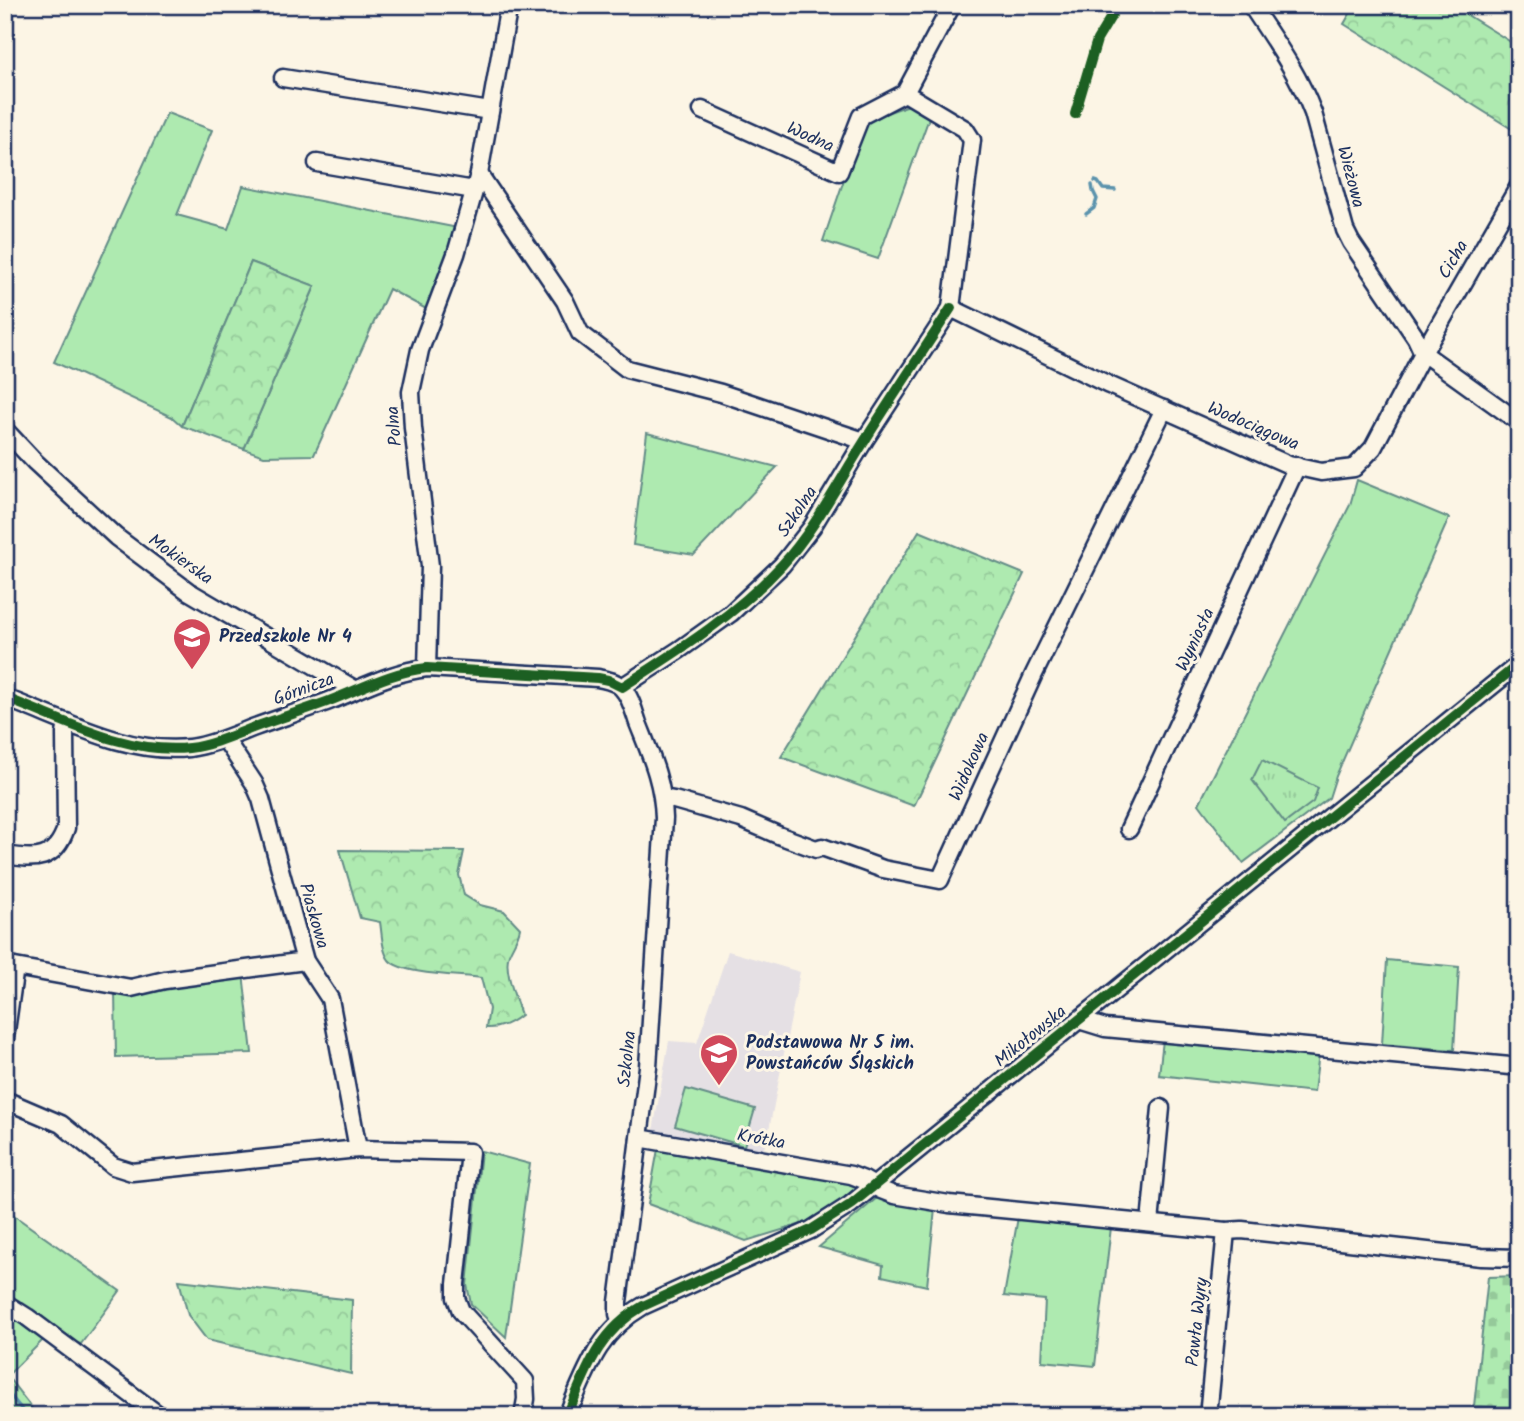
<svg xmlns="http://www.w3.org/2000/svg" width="1524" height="1421" font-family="Kalam,sans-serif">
  <defs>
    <pattern id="forest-crowns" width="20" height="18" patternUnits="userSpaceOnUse" patternTransform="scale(1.75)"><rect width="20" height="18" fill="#aeeab0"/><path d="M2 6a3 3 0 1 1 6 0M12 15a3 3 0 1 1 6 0" fill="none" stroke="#95c99a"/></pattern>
    <pattern id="cemetery-stones" width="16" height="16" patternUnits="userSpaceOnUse" patternTransform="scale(1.75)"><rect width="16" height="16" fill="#aeeab0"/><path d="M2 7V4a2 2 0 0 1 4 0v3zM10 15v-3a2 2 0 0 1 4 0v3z" fill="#95c99a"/></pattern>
    <pattern id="park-tufts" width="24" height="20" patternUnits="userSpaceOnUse" patternTransform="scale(1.75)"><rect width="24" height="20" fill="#aeeab0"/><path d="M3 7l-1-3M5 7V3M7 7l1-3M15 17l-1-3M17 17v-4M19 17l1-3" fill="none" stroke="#95c99a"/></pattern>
  </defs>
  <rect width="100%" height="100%" fill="#fcf5e5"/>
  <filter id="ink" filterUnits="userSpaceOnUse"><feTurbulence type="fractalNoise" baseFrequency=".0143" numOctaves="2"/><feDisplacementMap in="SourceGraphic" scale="14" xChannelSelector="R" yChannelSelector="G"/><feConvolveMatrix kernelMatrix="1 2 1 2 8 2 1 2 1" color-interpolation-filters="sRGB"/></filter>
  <g filter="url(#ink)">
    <!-- built -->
    <polygon fill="#e5e0e4" points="728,951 800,972 767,1140 762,1154 653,1131 669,1041 697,1043"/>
    <!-- green -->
    <g fill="#aeeab0" stroke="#648c87" stroke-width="2">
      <polygon points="909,105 930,115 878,259 823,241 862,127 878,116"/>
      <polygon points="167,113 212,130 177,215 228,229 243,186 458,228 430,311 389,289 314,455 264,456 244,449 315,286 251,262 182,426 172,417 54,362"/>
      <polygon points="647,433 777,467 694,555 633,545"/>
      <polygon points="1357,480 1449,518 1336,776 1329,798 1243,863 1199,804 1350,505"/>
      <polygon points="1387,960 1459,967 1454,1050 1382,1044"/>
      <polygon points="243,973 252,1053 116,1057 115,989"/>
      <polygon points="1163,1040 1319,1053 1314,1092 1159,1075"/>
      <polygon points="686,1089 755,1109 744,1146 675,1126"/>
      <polygon points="481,1151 530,1164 506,1337 471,1304 467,1285"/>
      <polygon points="878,1197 935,1209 927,1286 882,1276 883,1265 819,1247"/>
      <polygon points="12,1214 120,1291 81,1344 47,1336 7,1376 38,1416 5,1416 5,1223"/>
      <polygon points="1018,1217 1111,1227 1095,1366 1042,1361 1045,1300 1004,1296"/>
    </g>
    <!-- forest -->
    <g fill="url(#forest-crowns)" stroke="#648c87" stroke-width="2">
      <polygon points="1355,5 1451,5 1519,47 1519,121 1515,131 1344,24"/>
      <polygon points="251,262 315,286 244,449 182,426"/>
      <polygon points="919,531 1024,574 914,806 781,757"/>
      <path d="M340,850L464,851L459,875L464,895L480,905L504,911L520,928C518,939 513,944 509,954C503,969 516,999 521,1015C511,1023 499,1029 486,1028L489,1009L481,978C460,975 402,975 389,960C382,951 382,934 380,922L360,918Z"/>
      <polygon points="658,1149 856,1183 856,1191 805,1223 746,1241 648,1204"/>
      <polygon points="179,1280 352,1300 351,1374 207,1340 188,1315"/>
    </g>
    <!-- cemetery -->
    <polygon fill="url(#cemetery-stones)" stroke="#648c87" stroke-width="2" points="1519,1276 1519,1408 1474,1406 1488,1277"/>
    <!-- park -->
    <polygon fill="url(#park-tufts)" stroke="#648c87" stroke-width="2" points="1262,760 1318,788 1313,802 1285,823 1252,780"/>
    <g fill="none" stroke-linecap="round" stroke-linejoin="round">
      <!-- stream -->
      <g stroke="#5b93ad" stroke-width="3.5">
        <polyline points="1095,181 1098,182 1103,189 1115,190"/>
        <polyline points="1086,214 1094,208 1097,199 1093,191 1092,185"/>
        <polyline points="5,1389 27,1416"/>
      </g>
      <defs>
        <g id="minor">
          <path d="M1251,5C1274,40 1298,73 1313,113L1345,230L1351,242L1416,338L1423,353L1519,422"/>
          <polyline points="283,78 490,111"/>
          <polyline points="702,110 839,172 861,116 905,93"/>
          <polyline points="317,163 474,190"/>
          <polyline points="479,174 565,301 580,333 627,369 721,393 864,441"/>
          <polyline points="951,308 1109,385 1289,465 1321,472 1354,468 1373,448 1423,353 1519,186"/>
          <polyline points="5,430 35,462 116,537 188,591 356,690"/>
          <polyline points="427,668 430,566 413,428 411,392 420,350 456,254 479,174 509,5"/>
          <polyline points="622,687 679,650 731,613 782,565 812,527 864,441 951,308 972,140 965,129 905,93 952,5"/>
          <path d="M5,698C63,719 126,755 189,748C212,745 234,735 255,727C277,719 299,712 321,704C357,691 389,672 427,668L598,678C606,680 616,681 622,688C631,697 634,712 638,723C651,756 663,782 664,818L648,1067L618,1302V1314L621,1321"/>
          <polyline points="225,739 254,783 261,799 305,961 330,999 358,1149"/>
          <polyline points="663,798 674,800 741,819 778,835 816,849 822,847 883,869 940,880 1034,674 1164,409"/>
          <polyline points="1129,829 1297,466"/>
          <path d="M5,855C36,860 55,861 66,828L65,734L67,722"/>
          <polyline points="1079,1020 1105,1028 1510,1066"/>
          <polyline points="5,1038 15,967 131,988 165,980 305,961"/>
          <polyline points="5,1100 61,1124 113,1166 132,1172 358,1149 470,1152 456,1284 456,1298 461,1311 525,1381 526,1399 523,1416"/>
          <polyline points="639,1138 851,1175 864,1180 881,1190 894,1195 949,1204 1226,1231 1242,1230 1481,1257 1519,1258"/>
          <polyline points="1150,1223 1161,1108"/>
          <polyline points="5,1303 27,1317 160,1416"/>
          <path d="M567,1416C586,1371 598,1332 643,1306L811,1230L850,1205L1519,664"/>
          <polyline points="1208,1416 1226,1231"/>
        </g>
      </defs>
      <!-- minor casing -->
      <use href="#minor" stroke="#1b2f5e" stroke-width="21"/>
      <!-- minor -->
      <use href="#minor" stroke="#fcf5e5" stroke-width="16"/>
      <defs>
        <g id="cycleway">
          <polyline points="1075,114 1097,40 1118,5"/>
          <path d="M5,698C63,719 126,755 189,748C212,745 234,735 255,727C277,719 299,712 321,704C357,691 389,672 427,668L598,678L608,680L622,687C678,651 736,615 782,565C815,529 838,483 864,442C892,397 922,353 951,308"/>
          <path d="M567,1416C586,1371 598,1332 643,1306L811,1230L850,1205L1519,664"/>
        </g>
      </defs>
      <!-- cycleway casing -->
      <use href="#cycleway" stroke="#fcf5e5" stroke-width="15"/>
      <!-- cycleway -->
      <use href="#cycleway" stroke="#1b5e20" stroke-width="10"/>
    </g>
  </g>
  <!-- icons -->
  <defs>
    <symbol id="school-pin" viewBox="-11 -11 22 30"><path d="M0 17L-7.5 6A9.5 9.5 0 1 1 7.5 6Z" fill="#d1495b" stroke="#fcf5e5"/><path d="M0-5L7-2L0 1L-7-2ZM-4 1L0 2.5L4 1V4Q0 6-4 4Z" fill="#fff"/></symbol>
  </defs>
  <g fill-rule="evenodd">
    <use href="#school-pin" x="170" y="615" width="44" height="60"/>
    <use href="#school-pin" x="697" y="1031" width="44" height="60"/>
  </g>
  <g text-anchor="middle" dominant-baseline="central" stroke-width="6" stroke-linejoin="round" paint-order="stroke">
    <!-- street labels -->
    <g font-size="18" fill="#1b2f5e" stroke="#fcf5e5">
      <text transform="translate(810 138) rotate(24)">Wodna</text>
      <text transform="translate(1350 177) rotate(75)">Wieżowa</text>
      <text transform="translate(1454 260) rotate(-60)">Cicha</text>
      <text transform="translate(395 426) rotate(-95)">Polna</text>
      <text transform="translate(1253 427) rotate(23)">Wodociągowa</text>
      <text transform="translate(798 512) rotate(-56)">Szkolna</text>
      <text transform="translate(180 560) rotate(35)">Mokierska</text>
      <text transform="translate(1196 640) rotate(-65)">Wyniosła</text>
      <text transform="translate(304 690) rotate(-20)">Górnicza</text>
      <text transform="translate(970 767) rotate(-66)">Widokowa</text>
      <text transform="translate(313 916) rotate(74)">Piaskowa</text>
      <text transform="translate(1031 1037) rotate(-39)">Mikołowska</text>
      <text transform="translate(628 1059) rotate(-84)">Szkolna</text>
      <text transform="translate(761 1140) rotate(10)">Krótka</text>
      <text transform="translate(1198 1322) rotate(-84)">Pawła Wyry</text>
    </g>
    <!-- poi labels -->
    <g font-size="18" font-weight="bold" fill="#1b2f5e" stroke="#fcf5e5" text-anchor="start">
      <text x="219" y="637">Przedszkole Nr 4</text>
      <text x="746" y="1043">Podstawowa Nr 5 im.<tspan x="746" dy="21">Powstańców Śląskich</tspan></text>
    </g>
  </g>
  <!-- margin -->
  <rect width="1524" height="1421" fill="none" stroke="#fcf5e5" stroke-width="28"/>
  <rect x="14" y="14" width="1496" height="1393" fill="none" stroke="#1b2f5e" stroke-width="2.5" filter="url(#ink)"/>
</svg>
